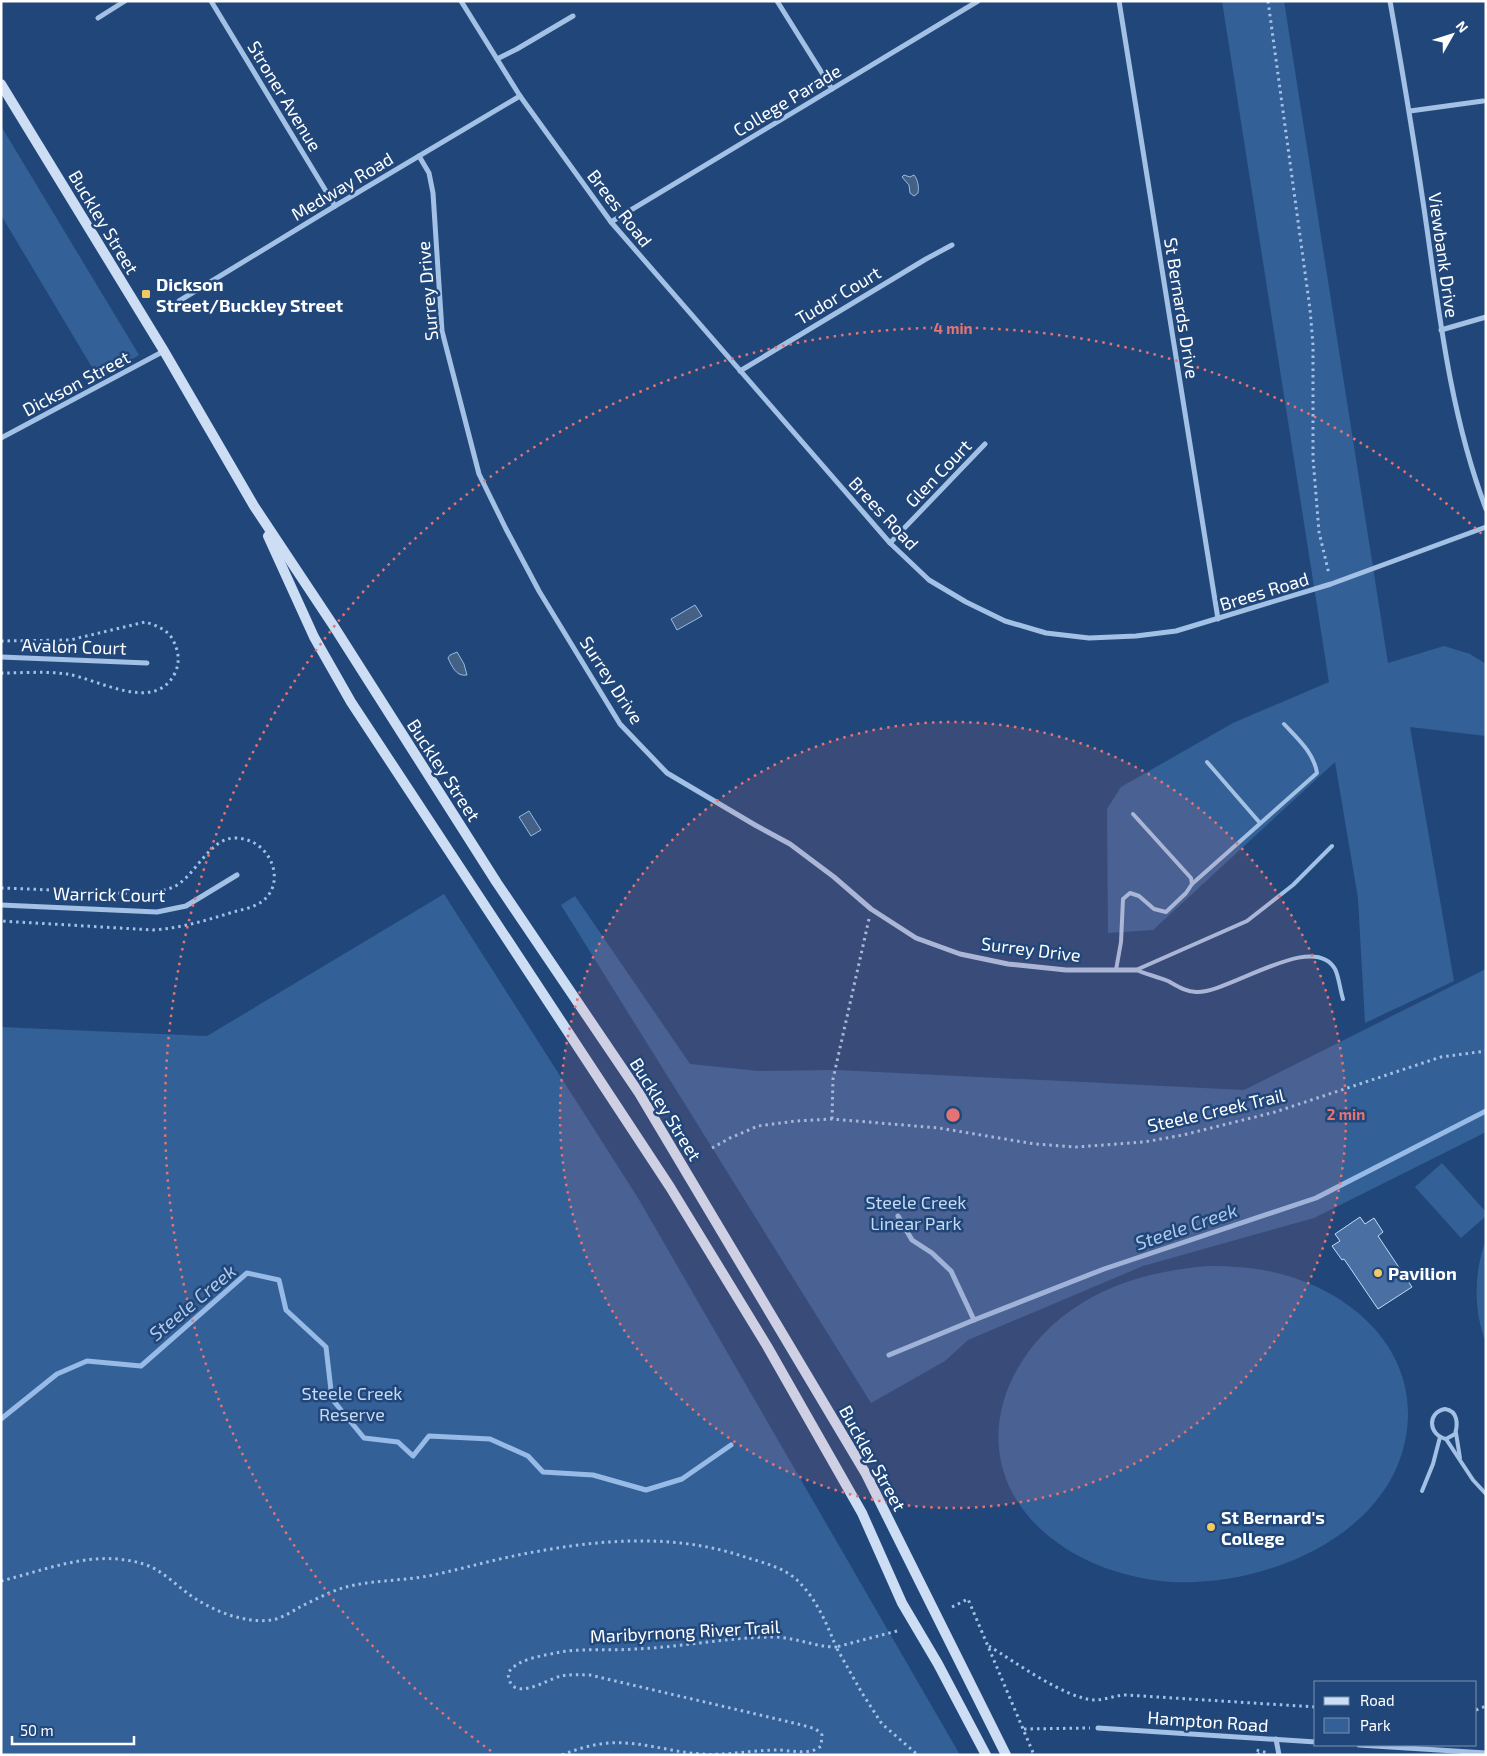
<svg xmlns="http://www.w3.org/2000/svg" width="1487" height="1756" font-family="'Exo 2',sans-serif">
  <rect width="100%" height="100%" fill="#21477a"/>
  <!-- green -->
  <g fill="#346098">
    <polygon points="1222,1 1284,1 1388,663 1444,646 1470,654 1486,664 1486,736 1410,727 1454,981 1365,1023 1358,898 1335,762 1153,930 1108,933 1107,809 1121,787 1233,723 1329,682"/>
    <polygon points="1,126 139,355 99,379 1,215"/>
    <polygon points="444,894 638,1198 960,1755 1,1755 1,1027 207,1036"/>
    <polygon points="575,896 690,1064 759,1071 837,1070 1244,1090 1486,969 1486,1132 1314,1218 1143,1266 968,1340 945,1361 871,1403 561,905"/>
    <polygon points="1442,1163 1486,1212 1486,1216 1461,1238 1415,1187"/>
    <path d="M1486,1239V1343C1473,1309 1474,1273 1486,1239Z"/>
    <path d="M1208,1266C1235,1266 1262,1268 1288,1276C1359,1297 1420,1356 1406,1436C1389,1537 1264,1587 1172,1582C1127,1579 1080,1563 1045,1533C963,1461 998,1355 1082,1303C1121,1279 1164,1270 1208,1266Z"/>
  </g>
  <!-- water -->
  <g fill="#446085" stroke="#97bbe6">
    <path d="M904,175L910,177L914,175C918,180 919,187 918,193L914,196L910,193L909,185L902,177Z"/>
    <polygon points="695,605 702,616 677,630 671,619"/>
    <path d="M457,652L464,664L467,675C456,677 452,666 448,658L450,655Z"/>
    <polygon points="529,811 541,830 531,836 519,817"/>
  </g>
  <g fill="none" stroke-linecap="round" stroke-linejoin="round">
    <!-- stream -->
    <g stroke="#97bbe6" stroke-width="5">
      <polyline points="898,1216 912,1240 932,1253 951,1271 974,1320"/>
      <polyline points="889,1355 974,1320 1104,1269 1316,1198 1486,1111"/>
      <polyline points="1,1419 57,1374 87,1361 141,1366 247,1273 279,1280 286,1310 326,1347 332,1399 364,1438 398,1442 413,1456 429,1436 490,1439 528,1456 543,1472 593,1475 646,1490 682,1479 731,1445"/>
    </g>
  </g>
  <!-- building -->
  <polygon fill="#4a70a3" stroke="#c6daf4" points="1360,1217 1365,1224 1374,1218 1383,1232 1378,1236 1412,1287 1378,1309 1344,1259 1342,1260 1332,1246 1340,1241 1335,1234"/>
  <g fill="none" stroke-linecap="round" stroke-linejoin="round">
    <!-- path -->
    <g stroke="#a3c0e5" stroke-width="3" stroke-dasharray="2.5 4" stroke-linecap="butt">
      <polyline points="1268,1 1310,309 1313,345 1313,458 1319,532 1329,574"/>
      <path d="M1,641L70,640L145,622C156,625 168,630 173,640C179,652 180,662 175,673C155,714 98,679 67,674C46,671 22,673 1,673"/>
      <path d="M1,888C34,889 67,891 99,892C123,893 148,896 171,888C194,880 208,838 235,838C273,838 290,889 256,905C248,909 239,910 230,913C204,921 181,928 153,930L1,921"/>
      <polyline points="832,1119 833,1079 869,919"/>
      <polyline points="712,1148 730,1138 758,1126 796,1121 832,1119 939,1128 1035,1144 1076,1147 1144,1142 1183,1135 1275,1112 1441,1057 1486,1051"/>
      <path d="M1,1581C50,1569 98,1547 149,1566C163,1572 174,1583 186,1592C208,1609 243,1624 271,1620C281,1619 291,1612 300,1607C314,1600 331,1591 346,1587C373,1580 401,1581 428,1576C453,1571 478,1564 504,1558C584,1541 668,1530 748,1558C765,1563 784,1568 797,1580C816,1598 827,1624 836,1647C816,1647 797,1638 776,1637C729,1637 683,1647 636,1649C610,1651 585,1648 560,1652C543,1656 518,1658 508,1673C510,1705 547,1679 561,1676C571,1674 580,1675 590,1675L798,1724L816,1729L822,1735L821,1746C810,1756 791,1750 777,1750C751,1750 726,1756 701,1754C670,1752 641,1741 610,1743C593,1744 577,1749 562,1755"/>
      <polyline points="952,1607 968,1599 1034,1755"/>
      <polyline points="897,1631 836,1647 862,1693 882,1724 918,1755"/>
      <path d="M989,1646C1015,1662 1066,1699 1095,1700C1106,1700 1115,1695 1126,1695L1316,1707"/>
      <polyline points="1476,1710 1486,1706"/>
      <polyline points="1024,1729 1090,1728"/>
      <polyline points="1259,1755 1256,1750 1269,1753"/>
    </g>
    <!-- service -->
    <g stroke="#a3c0e5" stroke-width="4">
      <polyline points="1207,762 1260,823"/>
      <path d="M1192,884L1317,773C1314,753 1298,739 1284,724"/>
      <polyline points="1116,970 1121,942 1123,899 1130,893 1139,896 1154,909 1166,912 1186,893 1192,884 1191,878 1133,814"/>
      <path d="M1136,970C1146,974 1158,977 1168,981C1177,986 1186,992 1196,992C1228,994 1313,930 1335,969C1339,977 1340,990 1343,999"/>
      <polyline points="1136,970 1247,921 1293,885 1332,846"/>
      <path d="M1445,1409C1458,1411 1458,1424 1455,1434L1446,1439C1428,1435 1427,1412 1445,1409Z"/>
      <polyline points="1456,1433 1460,1458"/>
      <polyline points="1446,1439 1473,1480 1486,1494"/>
      <polyline points="1422,1491 1433,1464 1440,1437"/>
    </g>
    <!-- minor -->
    <g stroke="#a3c0e5" stroke-width="5">
      <polyline points="211,1 335,206"/>
      <polyline points="461,1 520,96 611,222 890,543 929,580 966,602 1005,621 1046,633 1089,638 1136,636 1176,631 1331,584 1486,527"/>
      <polyline points="777,1 832,89"/>
      <polyline points="1119,1 1218,619"/>
      <path d="M1390,1C1404,80 1417,158 1428,236C1441,329 1453,422 1486,509"/>
      <polyline points="98,18 125,1"/>
      <polyline points="497,59 517,49 573,16"/>
      <polyline points="1410,111 1483,101"/>
      <polyline points="419,156 429,173 433,193 442,331 479,474 506,529 539,591 620,724 667,773 755,825 790,844 834,877 871,909 916,938 960,954 1008,964 1066,970 1136,970"/>
      <polyline points="611,222 978,1"/>
      <polyline points="179,301 335,206 520,96"/>
      <polyline points="1441,330 1486,317"/>
      <polyline points="740,371 926,259 952,245"/>
      <polyline points="1,438 164,351"/>
      <polyline points="890,543 985,444"/>
      <polyline points="1,657 147,663"/>
      <polyline points="1,905 157,912 186,906 237,875"/>
      <polyline points="1098,1728 1316,1742"/>
      <polyline points="1276,1739 1279,1755"/>
      <polyline points="1359,1745 1486,1753"/>
    </g>
    <!-- secondary -->
    <g stroke="#ccddf4" stroke-width="10">
      <polyline points="1,84 164,351 254,506 333,625 497,883 639,1093 866,1474 1006,1755"/>
      <polyline points="268,536 314,637 351,702 670,1187 767,1346 862,1513 902,1603 938,1664 986,1755"/>
    </g>
  </g>
  <!-- distance rings -->
  <circle cx="953" cy="1115" r="393" fill="#e47373" fill-opacity=".12"/>
  <g fill="none" stroke="#e47373" stroke-width="2.5" stroke-dasharray="2.5 5">
    <circle cx="953" cy="1115" r="393"/>
    <path d="M491 1751A786 786 0 1 1 1484 536"/>
  </g>
  <!-- markers -->
  <g fill="#f1ca64" stroke="#21477a" stroke-width="2">
    <rect x="141" y="289" width="10" height="10" rx="2.5"/>
    <circle cx="1378" cy="1273" r="5"/>
    <circle cx="1211" cy="1527" r="5"/>
  </g>
  <g text-anchor="middle" dominant-baseline="central" stroke-width="5" stroke-linejoin="round" paint-order="stroke">
    <!-- street labels -->
    <g font-size="18" fill="#fff" stroke="#21477a">
      <text transform="translate(285 96) rotate(59)">Stroner Avenue</text>
      <text transform="translate(787 100) rotate(-31)">College Parade</text>
      <text transform="translate(342 186) rotate(-31)">Medway Road</text>
      <text transform="translate(620 208) rotate(52)">Brees Road</text>
      <text transform="translate(104 222) rotate(59)">Buckley Street</text>
      <text transform="translate(1444 255) rotate(82)">Viewbank Drive</text>
      <text transform="translate(427 291) rotate(-95)">Surrey Drive</text>
      <text transform="translate(838 295) rotate(-31)">Tudor Court</text>
      <text transform="translate(1182 308) rotate(81)">St Bernards Drive</text>
      <text transform="translate(76 383) rotate(-28)">Dickson Street</text>
      <text transform="translate(938 473) rotate(-46)">Glen Court</text>
      <text transform="translate(884 513) rotate(47)">Brees Road</text>
      <text transform="translate(1264 591) rotate(-17)">Brees Road</text>
      <text transform="translate(74 646) rotate(2)">Avalon Court</text>
      <text transform="translate(612 680) rotate(57)">Surrey Drive</text>
      <text transform="translate(444 770) rotate(57)">Buckley Street</text>
      <text transform="translate(109 894) rotate(1)">Warrick Court</text>
      <text transform="translate(1031 949) rotate(7)">Surrey Drive</text>
      <text transform="translate(666 1109) rotate(58)">Buckley Street</text>
      <text transform="translate(1216 1110) rotate(-13)">Steele Creek Trail</text>
      <text transform="translate(873 1458) rotate(61)">Buckley Street</text>
      <text transform="translate(685 1631) rotate(-3)">Maribyrnong River Trail</text>
      <text transform="translate(1208 1721) rotate(4)">Hampton Road</text>
    </g>
    <!-- poi labels -->
    <g font-size="18" font-weight="bold" fill="#fff" stroke="#21477a" text-anchor="start">
      <text x="156" y="284">Dickson<tspan x="156" dy="21">Street/Buckley Street</tspan></text>
      <text x="1388" y="1273">Pavilion</text>
      <text x="1221" y="1517">St Bernard's<tspan x="1221" dy="21">College</tspan></text>
    </g>
    <!-- park labels -->
    <g font-size="18" fill="#c6daf4" stroke="#21477a">
      <text x="916" y="1202">Steele Creek<tspan x="916" dy="21">Linear Park</tspan></text>
      <text x="352" y="1393">Steele Creek<tspan x="352" dy="21">Reserve</tspan></text>
    </g>
    <!-- water labels -->
    <g font-size="19" font-style="italic" fill="#aecaed" stroke="#21477a">
      <text transform="translate(1186 1226) rotate(-19)">Steele Creek</text>
      <text transform="translate(192 1302) rotate(-40)">Steele Creek</text>
    </g>
  </g>
  <circle cx="953" cy="1115" r="8" fill="#e47373" stroke="#21477a" stroke-width="2.5"/>
  <g font-size="15" text-anchor="middle" font-weight="bold" fill="#e47373" stroke="#21477a" stroke-width="5" stroke-linejoin="round" paint-order="stroke">
    <text x="953" y="334">4 min</text>
    <text x="1346" y="1120">2 min</text>
  </g>
  <!-- border -->
  <rect width="1487" height="1756" fill="none" stroke="#ffffff" stroke-width="5"/>
  <!-- legend -->
  <rect x="1314" y="1681" width="162" height="65" fill="#21477a" stroke="#7a91af"/>
  <rect x="1324" y="1697" width="25" height="8" fill="#ccddf4" stroke="#7a91af"/>
  <text x="1360" y="1706" font-size="15" fill="#ffffff">Road</text>
  <rect x="1324" y="1718" width="25" height="15" fill="#346098" stroke="#7a91af"/>
  <text x="1360" y="1731" font-size="15" fill="#ffffff">Park</text>
  <!-- north arrow -->
  <g transform="translate(1452 35) rotate(51)" stroke="#21477a" stroke-width="4" paint-order="stroke">
  <path d="M0-4L9 19L0 12L-9 19Z" fill="#ffffff"/>
  <text y="-8" font-size="14" font-weight="bold" text-anchor="middle" fill="#ffffff">N</text>
  </g>
  <!-- scale -->
  <path d="M12 1736v8h122v-8" fill="none" stroke="#ffffff" stroke-width="2.5"/>
  <text x="20" y="1736" font-size="15" fill="#ffffff" stroke="#21477a" stroke-width="4" paint-order="stroke">50 m</text>
</svg>
